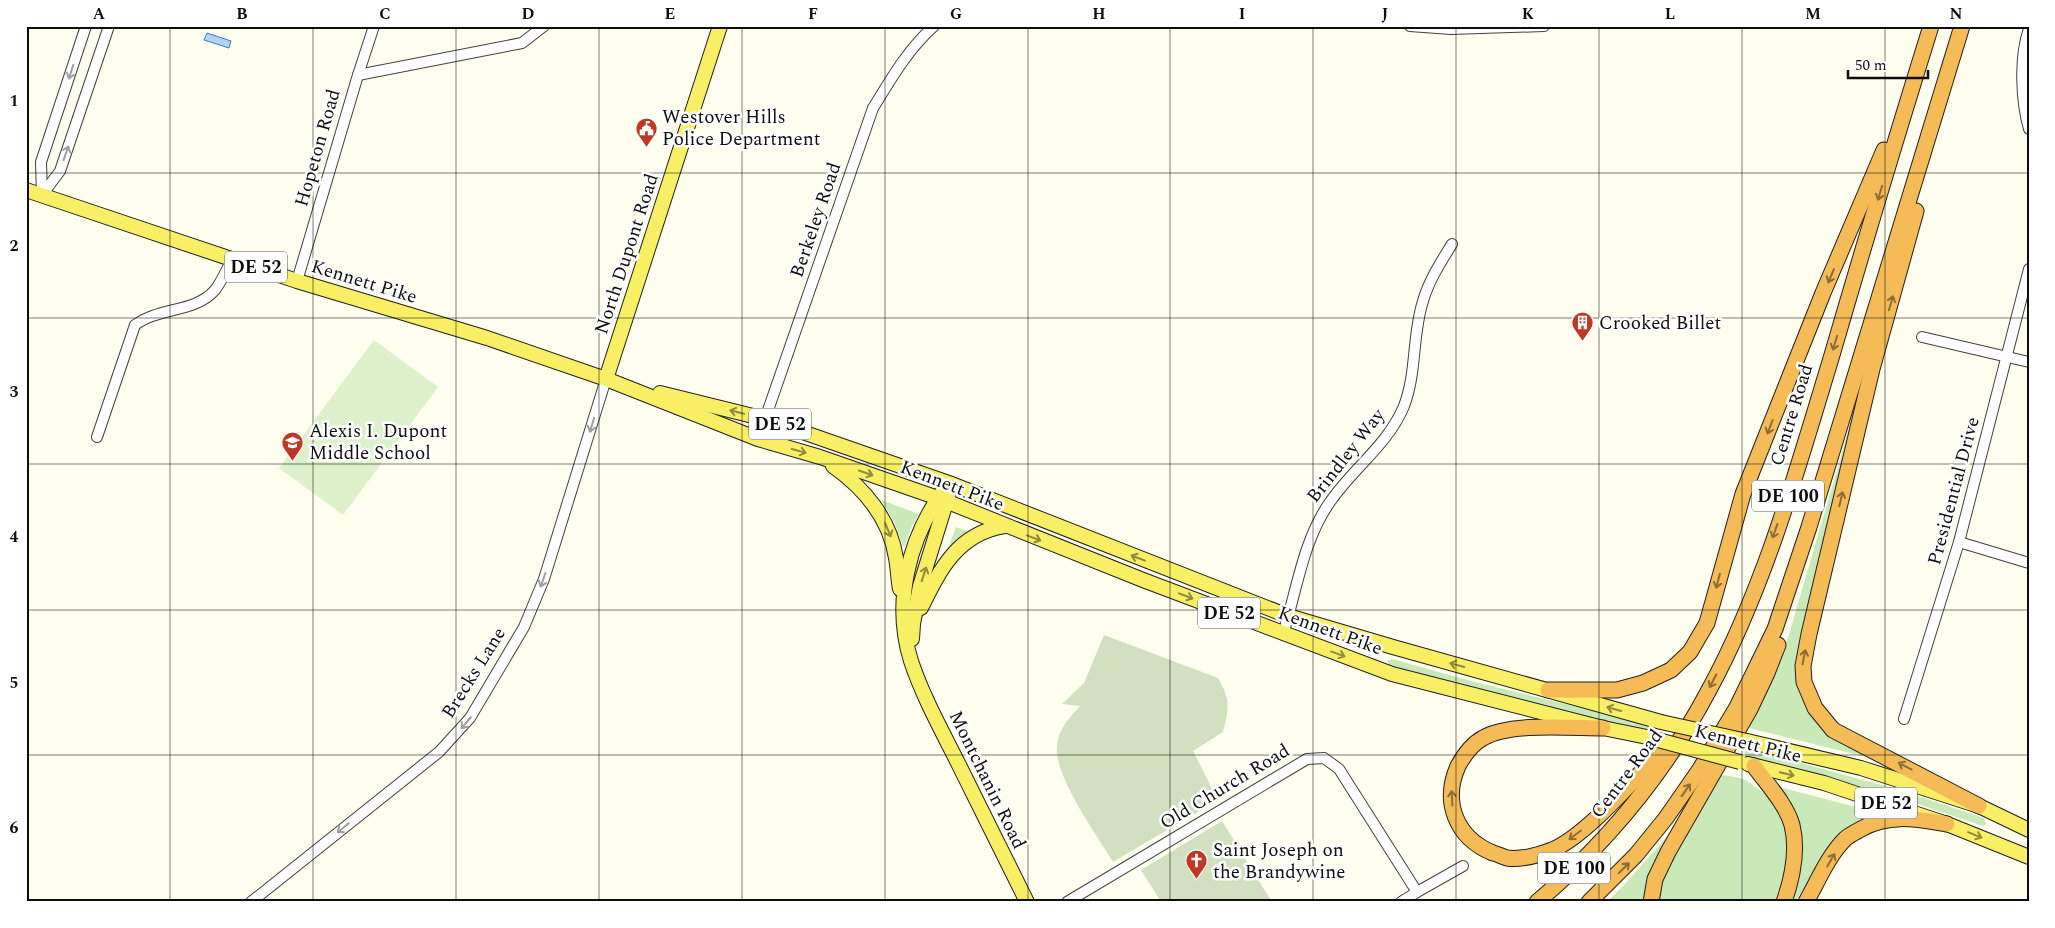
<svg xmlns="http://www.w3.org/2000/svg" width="2055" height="928" font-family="Spectral,serif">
  <rect width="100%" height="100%" fill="#ffffef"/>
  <!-- green -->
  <g fill="#c9eab8">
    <polygon points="1855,413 1799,685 1868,755 1862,756 1749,728 1776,670 1788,638 1853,415"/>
    <polygon points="881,500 919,514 911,528 904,548 893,520"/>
    <polygon points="956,527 970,532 945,556"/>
    <polygon points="1392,659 1467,680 1643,723 1652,726 1655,732 1651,733 1394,667 1389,666 1387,661"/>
    <polygon points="1749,749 1900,790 1984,818 1986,824 1983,826 1977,824 1900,798 1751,758 1746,756 1744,752"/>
    <path d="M1722,775C1730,776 1738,777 1745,780C1751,782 1756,788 1761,791C1797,821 1788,862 1777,902H1657V891L1670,859Z"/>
    <polygon points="1779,787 1883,814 1818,867 1795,902 1790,902 1797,821"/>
    <polygon points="1673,830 1645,902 1607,902 1625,884"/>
  </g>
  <!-- cemetery -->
  <g fill="#d1e1c0">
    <path d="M1104,635L1218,678C1231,700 1229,708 1223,732L1193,751L1218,800L1113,862C1097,835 1053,775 1057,745C1059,728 1070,717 1080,706L1062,704L1084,683Z"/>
    <polygon points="1222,821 1272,902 1161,902 1141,870"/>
  </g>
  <!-- pitch -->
  <polygon fill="#ddf1ca" points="374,340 438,387 343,515 279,468"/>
  <!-- water -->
  <polygon fill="#b4d2f6" stroke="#3a79ce" points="207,33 231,41 229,48 204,40"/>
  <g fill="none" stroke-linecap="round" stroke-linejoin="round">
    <defs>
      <g id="minor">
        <polyline points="1410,26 1451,29 1544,26"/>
        <path d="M2029,29C2019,56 2021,101 2029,129"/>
        <polyline points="358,75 522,43 544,26"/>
        <polyline points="42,195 60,171 109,26"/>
        <polyline points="42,195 41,162 86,26"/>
        <polyline points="297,281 358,75 374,26"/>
        <polyline points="1922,337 2029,362"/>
        <path d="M97,437L135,325C159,307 195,313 215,290C222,281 227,269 232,259"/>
        <path d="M758,439L873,108C891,79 908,49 934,26"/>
        <polyline points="1959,542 2029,563"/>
        <path d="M1283,634C1297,590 1303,540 1330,502C1353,468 1388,445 1404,406C1417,372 1412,335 1423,301C1429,280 1441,262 1452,244"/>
        <polyline points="1904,719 1959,542 2029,269"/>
        <polyline points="1417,892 1463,866"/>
        <polyline points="251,902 439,752 470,718 524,627 544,579 606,379"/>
        <polyline points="1067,902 1307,759 1324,758 1339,769 1417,892 1401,902"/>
      </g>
      <g id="major">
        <polyline points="26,190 297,281 487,338 606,379 758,439 820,457 938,498 1143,580 1392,674 1603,728 1647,737"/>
        <polyline points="606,379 720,26"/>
        <polyline points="660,393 765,419 949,483 1288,616 1393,647 1661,722"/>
        <path d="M833,466C864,488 890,519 896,558C898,568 898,579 900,589"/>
        <path d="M943,491C908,540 893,603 911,661C923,697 942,731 959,765C982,811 1004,856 1027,902"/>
        <path d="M921,608C940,569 958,533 1005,526"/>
        <polyline points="912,639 913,624 920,586 949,493"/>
        <polyline points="1747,741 1861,768 1979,806 2029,830"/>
        <polyline points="1748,764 1824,783 1947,824 2029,857"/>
      </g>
      <g id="highway">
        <polyline points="1916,211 1872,369 1809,634 1803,666 1804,682 1815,708 1833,730 1979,806"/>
        <polyline points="1548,690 1617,690 1643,683 1671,670 1690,652 1707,623 1743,494 1823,293 1884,150"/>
        <path d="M1603,728C1572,728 1510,722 1483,738C1472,744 1464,755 1458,766C1442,802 1456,838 1493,853C1498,854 1503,857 1507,858C1522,860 1539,855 1552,850C1588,835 1638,774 1667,745"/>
        <path d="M1754,766C1767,784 1786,804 1792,825C1798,849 1792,879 1784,902"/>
        <path d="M1537,902C1607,843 1666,771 1709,690C1765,587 1798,467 1832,355C1864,245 1897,135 1931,26"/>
        <polyline points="1589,902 1636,855 1666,818 1700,769 1737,707 1775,629 1809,527 1962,26"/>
        <polyline points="1651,902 1655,879 1668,852 1750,709 1767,673 1778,645"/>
        <path d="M1806,902C1818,881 1828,856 1845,839C1849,835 1856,832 1861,829C1889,813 1917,819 1947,824"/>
      </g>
    </defs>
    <!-- minor casing -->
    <use href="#minor" stroke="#414141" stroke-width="12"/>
    <!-- major casing -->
    <use href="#major" stroke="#1f1f1f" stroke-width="16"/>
    <!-- highway casing -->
    <use href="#highway" stroke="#1f1f1f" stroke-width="17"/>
    <!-- minor -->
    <use href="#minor" stroke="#fff" stroke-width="10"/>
    <!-- major -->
    <use href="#major" stroke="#f9ef65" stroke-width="14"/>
    <!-- highway -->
    <use href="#highway" stroke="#f5bb57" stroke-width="15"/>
    <defs>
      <g id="major-bridge">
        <polyline points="1661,722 1747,741"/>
        <polyline points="1647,737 1740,762"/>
      </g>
    </defs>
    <!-- major-bridge casing -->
    <use href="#major-bridge" stroke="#1f1f1f" stroke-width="16" stroke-linecap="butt"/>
    <!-- major-bridge -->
    <use href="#major-bridge" stroke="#f9ef65" stroke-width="14"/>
  </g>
  <!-- one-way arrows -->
  <defs><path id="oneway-shaft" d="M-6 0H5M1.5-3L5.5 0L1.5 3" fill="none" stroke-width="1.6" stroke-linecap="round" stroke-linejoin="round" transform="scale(1.25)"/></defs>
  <g stroke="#9f9f9f">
    <use href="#oneway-shaft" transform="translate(71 72) rotate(108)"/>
    <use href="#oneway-shaft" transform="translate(66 153) rotate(-71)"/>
    <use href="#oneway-shaft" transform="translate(592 425) rotate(107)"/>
    <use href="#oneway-shaft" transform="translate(543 580) rotate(110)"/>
    <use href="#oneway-shaft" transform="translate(466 723) rotate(130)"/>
    <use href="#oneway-shaft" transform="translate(343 828) rotate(141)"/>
  </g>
  <g stroke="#8d6d36">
    <use href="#oneway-shaft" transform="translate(1880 193) rotate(107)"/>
    <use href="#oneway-shaft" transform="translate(1831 276) rotate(113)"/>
    <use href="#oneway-shaft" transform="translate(1891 303) rotate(-74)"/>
    <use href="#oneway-shaft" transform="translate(1835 343) rotate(107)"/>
    <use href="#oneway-shaft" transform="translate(1770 427) rotate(111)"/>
    <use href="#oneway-shaft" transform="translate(1841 499) rotate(-77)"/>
    <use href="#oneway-shaft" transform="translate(1775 531) rotate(109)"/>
    <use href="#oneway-shaft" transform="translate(1718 581) rotate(105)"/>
    <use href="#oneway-shaft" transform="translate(1804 657) rotate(-79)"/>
    <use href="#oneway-shaft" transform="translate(1713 681) rotate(117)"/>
    <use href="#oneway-shaft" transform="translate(1905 766) rotate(-152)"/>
    <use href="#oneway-shaft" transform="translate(1686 790) rotate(-55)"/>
    <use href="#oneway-shaft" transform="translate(1452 798) rotate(-93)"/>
    <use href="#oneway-shaft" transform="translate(1575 835) rotate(143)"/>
    <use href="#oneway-shaft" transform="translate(1831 860) rotate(-60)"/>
    <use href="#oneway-shaft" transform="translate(1624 868) rotate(-45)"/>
  </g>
  <g stroke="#8f8a3e">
    <use href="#oneway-shaft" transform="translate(737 412) rotate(-166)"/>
    <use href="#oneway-shaft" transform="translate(799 451) rotate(15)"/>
    <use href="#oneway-shaft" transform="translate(866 473) rotate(19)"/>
    <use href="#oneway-shaft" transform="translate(888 530) rotate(67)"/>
    <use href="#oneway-shaft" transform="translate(1034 538) rotate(21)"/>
    <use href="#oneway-shaft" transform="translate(1138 558) rotate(-159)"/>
    <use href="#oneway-shaft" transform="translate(924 574) rotate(-72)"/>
    <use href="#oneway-shaft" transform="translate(1186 596) rotate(21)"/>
    <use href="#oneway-shaft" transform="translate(1338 654) rotate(20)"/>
    <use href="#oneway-shaft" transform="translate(1457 665) rotate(-165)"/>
    <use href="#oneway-shaft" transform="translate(1614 709) rotate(-165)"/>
    <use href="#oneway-shaft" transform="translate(1787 774) rotate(13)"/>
    <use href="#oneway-shaft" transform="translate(1975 835) rotate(22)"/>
  </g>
  <!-- grid -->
  <path fill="none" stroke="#0e0e0e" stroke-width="1" stroke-opacity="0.55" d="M170,26V902M313,26V902M456,26V902M599,26V902M742,26V902M885,26V902M1028,26V902M1170,26V902M1313,26V902M1456,26V902M1599,26V902M1742,26V902M1885,26V902M26,173H2029M26,318H2029M26,464H2029M26,610H2029M26,755H2029"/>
  <!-- icons -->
  <defs>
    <symbol id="civic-pin" viewBox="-11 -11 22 30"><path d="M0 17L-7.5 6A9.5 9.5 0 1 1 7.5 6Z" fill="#bf3825" stroke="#fff"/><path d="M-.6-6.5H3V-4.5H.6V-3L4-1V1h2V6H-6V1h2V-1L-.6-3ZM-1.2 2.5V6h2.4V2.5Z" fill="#fff"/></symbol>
    <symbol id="building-pin" viewBox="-11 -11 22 30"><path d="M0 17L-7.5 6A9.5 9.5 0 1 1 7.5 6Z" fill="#bf3825" stroke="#fff"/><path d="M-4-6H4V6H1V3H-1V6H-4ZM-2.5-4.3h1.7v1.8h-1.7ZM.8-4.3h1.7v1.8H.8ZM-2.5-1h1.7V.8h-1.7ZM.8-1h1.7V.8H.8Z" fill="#fff"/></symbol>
    <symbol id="school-pin" viewBox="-11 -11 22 30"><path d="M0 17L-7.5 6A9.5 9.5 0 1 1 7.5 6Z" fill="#bf3825" stroke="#fff"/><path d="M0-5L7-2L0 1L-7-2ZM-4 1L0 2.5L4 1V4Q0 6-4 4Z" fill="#fff"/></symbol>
    <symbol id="church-pin" viewBox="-11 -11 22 30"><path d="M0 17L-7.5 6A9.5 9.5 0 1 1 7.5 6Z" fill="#bf3825" stroke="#fff"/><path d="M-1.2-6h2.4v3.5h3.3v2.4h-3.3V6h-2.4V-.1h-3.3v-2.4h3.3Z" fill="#fff"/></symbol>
  </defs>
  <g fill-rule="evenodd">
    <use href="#civic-pin" x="634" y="116" width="25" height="34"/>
    <use href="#building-pin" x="1570" y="310" width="25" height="34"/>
    <use href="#school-pin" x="280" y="430" width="25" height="34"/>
    <use href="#church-pin" x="1184" y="848" width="25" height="34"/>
  </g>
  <g text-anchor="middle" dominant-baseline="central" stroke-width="5" stroke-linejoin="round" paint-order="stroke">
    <!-- shield labels -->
    <g fill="#fff" stroke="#565656" stroke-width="1">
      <rect x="225" y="251.5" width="62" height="31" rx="4"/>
      <rect x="749" y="408.5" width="62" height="31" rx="4"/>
      <rect x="1752" y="480.5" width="72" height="31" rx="4"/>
      <rect x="1198" y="597.5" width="62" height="31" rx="4"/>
      <rect x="1855" y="787.5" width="62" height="31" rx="4"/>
      <rect x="1538" y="852.5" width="72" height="31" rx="4"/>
    </g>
    <g font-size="18" font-weight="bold" fill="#0e0e0e">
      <text x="256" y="267">DE 52</text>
      <text x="780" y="424">DE 52</text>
      <text x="1788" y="496">DE 100</text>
      <text x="1229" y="613">DE 52</text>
      <text x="1886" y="803">DE 52</text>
      <text x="1574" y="868">DE 100</text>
    </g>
    <!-- poi labels -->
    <g font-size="19" fill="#0e0e0e" stroke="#fff" text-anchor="start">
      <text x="662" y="117">Westover Hills<tspan x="662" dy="22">Police Department</tspan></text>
      <text x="1599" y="323">Crooked Billet</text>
      <text x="309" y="431">Alexis I. Dupont<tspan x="309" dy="22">Middle School</tspan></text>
      <text x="1213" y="850">Saint Joseph on<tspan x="1213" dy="22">the Brandywine</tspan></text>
    </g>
    <!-- street labels -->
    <g font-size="19" fill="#0e0e0e" stroke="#fff">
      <text transform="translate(318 148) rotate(-74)">Hopeton Road</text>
      <text transform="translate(816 220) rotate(-71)">Berkeley Road</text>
      <text transform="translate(627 254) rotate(-72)">North Dupont Road</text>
      <text transform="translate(364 282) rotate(17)">Kennett Pike</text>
      <text transform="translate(1792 415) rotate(-73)">Centre Road</text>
      <text transform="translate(1346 456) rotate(-52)">Brindley Way</text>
      <text transform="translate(952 486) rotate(21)">Kennett Pike</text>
      <text transform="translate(1954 491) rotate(-75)">Presidential Drive</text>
      <text transform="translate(1330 631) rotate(20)">Kennett Pike</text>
      <text transform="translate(474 673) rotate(-58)">Brecks Lane</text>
      <text transform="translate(1748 744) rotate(14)">Kennett Pike</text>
      <text transform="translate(1627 774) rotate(-53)">Centre Road</text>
      <text transform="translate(987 780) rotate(64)">Montchanin Road</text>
      <text transform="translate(1225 787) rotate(-31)">Old Church Road</text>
    </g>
  </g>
  <!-- border -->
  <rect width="2055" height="928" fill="none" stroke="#ffffff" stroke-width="55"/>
  <!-- scale -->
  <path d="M1848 70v8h80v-8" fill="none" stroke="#0e0e0e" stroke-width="2.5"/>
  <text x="1855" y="70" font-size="15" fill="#0e0e0e" stroke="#ffffff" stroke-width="4" paint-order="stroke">50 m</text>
  <rect x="28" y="28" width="2000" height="872" fill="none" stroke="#0e0e0e" stroke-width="2"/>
  <g font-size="16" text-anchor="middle" font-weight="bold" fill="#0e0e0e">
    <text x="99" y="19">A</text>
    <text x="242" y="19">B</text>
    <text x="385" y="19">C</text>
    <text x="528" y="19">D</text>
    <text x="670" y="19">E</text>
    <text x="813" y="19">F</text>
    <text x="956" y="19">G</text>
    <text x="1099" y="19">H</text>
    <text x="1242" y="19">I</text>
    <text x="1385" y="19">J</text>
    <text x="1528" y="19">K</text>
    <text x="1670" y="19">L</text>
    <text x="1813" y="19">M</text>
    <text x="1956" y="19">N</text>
    <text x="14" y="106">1</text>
    <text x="14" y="251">2</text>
    <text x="14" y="397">3</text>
    <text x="14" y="542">4</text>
    <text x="14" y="688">5</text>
    <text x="14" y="833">6</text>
  </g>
</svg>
